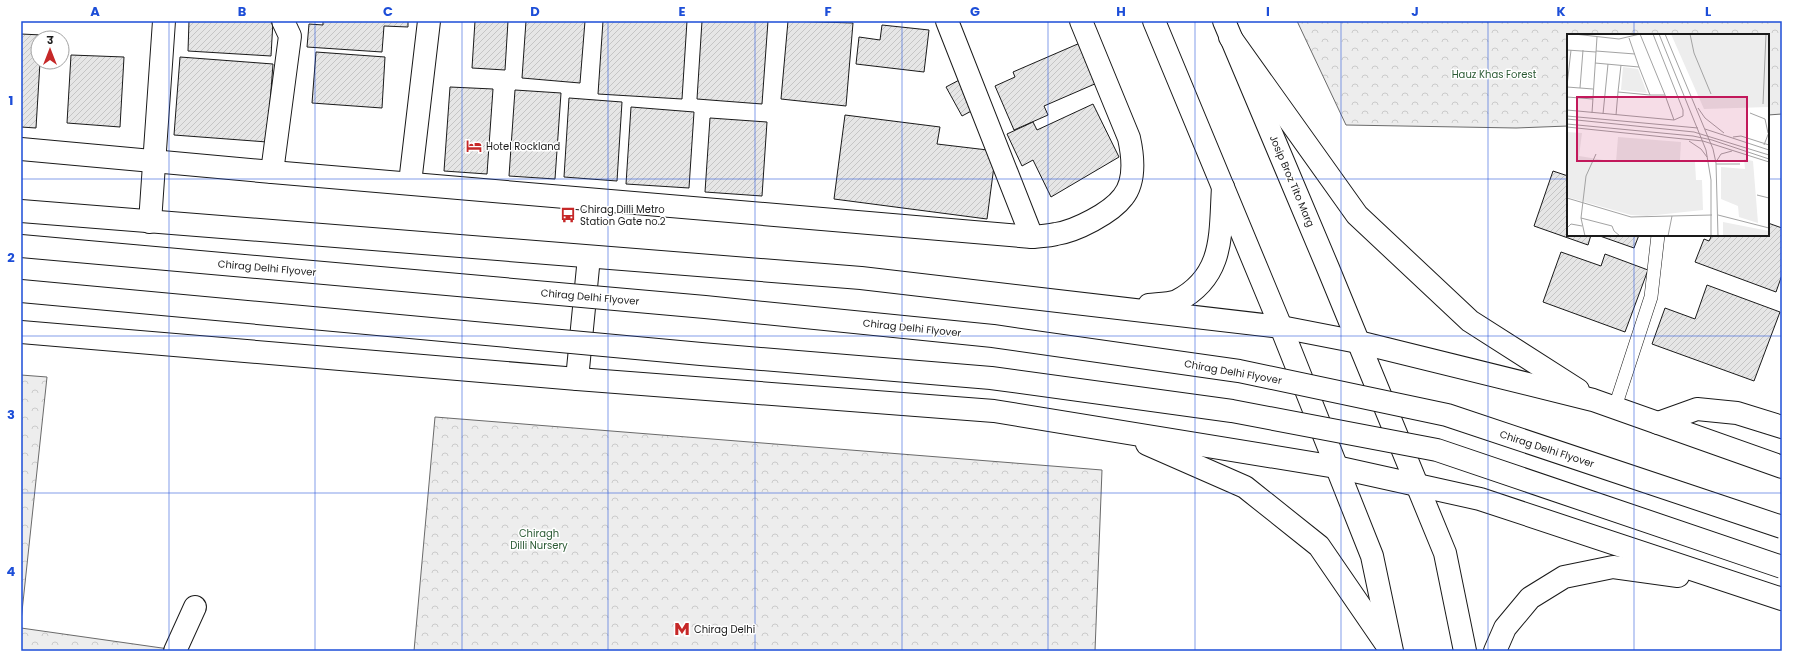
<svg xmlns="http://www.w3.org/2000/svg" width="1803" height="672" font-family="Poppins,'Noto Sans Devanagari',sans-serif">
  <defs>
    <pattern id="forest-crowns" width="20" height="18" patternUnits="userSpaceOnUse"><rect width="20" height="18" fill="#ededed"/><path d="M2 6a3 3 0 1 1 6 0M12 15a3 3 0 1 1 6 0" fill="none" stroke="#cbcbcb"/></pattern>
    <pattern id="building-hatch" width="6" height="6" patternUnits="userSpaceOnUse"><rect width="6" height="6" fill="#e6e6e6"/><path d="M-1 1l2-2M0 6l6-6M5 7l2-2" fill="none" stroke="#c5c5c5"/></pattern>
  </defs>
  <rect width="100%" height="100%" fill="#fff"/>
  <!-- forest -->
  <g fill="url(#forest-crowns)" stroke="#6a6a6a">
    <polygon points="1297,21 1782,21 1782,114 1768,115 1768,35 1568,35 1568,126 1516,128 1346,125"/>
    <polygon points="21,375 47,377 21,621"/>
    <polygon points="435,417 1102,470 1095,651 414,651"/>
    <polygon points="21,628 183,651 21,651"/>
  </g>
  <!-- building -->
  <g fill="url(#building-hatch)" stroke="#1a1a1a">
    <polygon points="189,21 273,21 271,56 188,51"/>
    <polygon points="323,21 408,21 408,27 384,26 382,52 307,47 309,24 323,25"/>
    <polygon points="475,21 508,21 505,70 472,68"/>
    <polygon points="526,21 585,21 580,83 522,78"/>
    <polygon points="603,21 687,21 682,99 598,94"/>
    <polygon points="702,21 768,21 762,104 697,99"/>
    <polygon points="788,21 853,23 846,106 781,99"/>
    <polygon points="882,25 929,30 924,72 856,64 859,37 880,40"/>
    <polygon points="21,34 42,35 42,38 38,38 38,62 40,62 36,128 21,127"/>
    <polygon points="1080,43 1097,83 1044,106 1048,115 1014,130 995,86 1015,77 1013,72"/>
    <polygon points="316,52 385,57 382,108 312,103"/>
    <polygon points="71,55 124,57 120,127 67,123"/>
    <polygon points="180,57 273,64 267,142 174,135"/>
    <polygon points="963,78 979,107 962,116 946,87"/>
    <polygon points="450,87 493,89 487,174 444,171"/>
    <polygon points="515,90 561,93 555,179 509,176"/>
    <polygon points="569,98 622,102 617,181 564,177"/>
    <polygon points="1093,104 1119,157 1051,197 1033,160 1022,166 1007,134 1033,122 1037,130"/>
    <polygon points="631,107 694,112 689,188 626,184"/>
    <polygon points="845,115 940,127 937,144 996,151 987,219 834,199"/>
    <polygon points="710,118 767,122 762,196 705,192"/>
    <polygon points="1553,171 1568,176 1568,235 1591,235 1588,245 1534,226"/>
    <polygon points="1768,223 1782,228 1782,275 1776,292 1695,262 1704,239 1709,241 1712,235 1768,235"/>
    <polygon points="1597,235 1639,235 1634,248"/>
    <polygon points="1561,252 1601,266 1605,254 1648,270 1625,332 1543,302"/>
    <polygon points="1707,285 1780,312 1754,381 1652,344 1665,308 1695,319"/>
  </g>
  <g fill="none" stroke-linecap="round" stroke-linejoin="round">
    <defs>
      <polyline id="lane" points="1615,407 1651,297 1658,235"/>
      <g id="street">
        <polyline points="947,21 1032,237"/>
        <polyline points="272,172 290,36 283,21"/>
        <polyline points="410,183 429,21"/>
        <polyline points="150,222 164,21"/>
        <polyline points="1658,423 1697,409 1737,413 1782,427"/>
        <polyline points="175,651 195,607"/>
      </g>
      <g id="secondary">
        <polyline points="1154,21 1281,327 1372,556 1392,651"/>
        <polyline points="1224,21 1328,268 1445,553 1465,651"/>
        <path d="M21,149L272,172L1032,237C1040,236 1048,236 1056,234C1076,231 1111,213 1123,197C1136,181 1133,156 1129,138L1081,21"/>
      </g>
      <g id="primary">
        <polyline points="1230,37 1357,215 1470,321 1578,390"/>
        <polyline points="21,211 861,278 1281,327 1358,342 1593,400 1782,467"/>
        <path d="M1149,305C1157,304 1169,304 1177,301C1225,276 1220,234 1223,187"/>
        <polyline points="21,332 577,379 994,411 1336,467 1480,499 1782,599"/>
        <polyline points="577,379 589,257"/>
        <polyline points="1147,444 1245,487 1319,546 1391,651"/>
        <polyline points="1495,651 1505,628 1530,598 1564,577 1613,567 1678,576"/>
      </g>
    </defs>
    <!-- lane casing -->
    <use href="#lane" stroke="#1a1a1a" stroke-width="14"/>
    <!-- street casing -->
    <use href="#street" stroke="#1a1a1a" stroke-width="24"/>
    <!-- secondary casing -->
    <use href="#secondary" stroke="#1a1a1a" stroke-width="24"/>
    <!-- primary casing -->
    <use href="#primary" stroke="#1a1a1a" stroke-width="24"/>
    <!-- lane -->
    <use href="#lane" stroke="#fff" stroke-width="13"/>
    <!-- street -->
    <use href="#street" stroke="#fff" stroke-width="22"/>
    <!-- secondary -->
    <use href="#secondary" stroke="#fff" stroke-width="22"/>
    <!-- primary -->
    <use href="#primary" stroke="#fff" stroke-width="22"/>
    <defs>
      <g id="primary-bridge">
        <polyline points="21,246 705,307 993,336 1239,371 1447,415 1782,527"/>
        <polyline points="21,291 701,354 991,378 1232,411 1437,450 1782,567"/>
      </g>
    </defs>
    <!-- primary-bridge casing -->
    <use href="#primary-bridge" stroke="#1a1a1a" stroke-width="24" stroke-linecap="butt"/>
    <!-- primary-bridge -->
    <use href="#primary-bridge" stroke="#fff" stroke-width="22"/>
  </g>
  <!-- grid -->
  <path fill="none" stroke="#1d4ed8" stroke-width="1" stroke-opacity="0.55" d="M169,21V651M315,21V651M462,21V651M608,21V651M755,21V651M902,21V651M1048,21V651M1195,21V651M1341,21V651M1488,21V651M1634,21V35M21,179H1568M1768,179H1782M1634,235V651M21,336H1782M21,493H1782"/>
  <!-- icons -->
  <defs>
    <symbol id="hotel-bare" viewBox="-9 -9 18 18"><path d="M-6-4.5h1.5V1H6V5H4.5V3h-9V5H-6ZM-4 0a1.8 1.8 0 1 1 3.6 0ZM.5 0V-2.5h3Q6-2.5 6 0Z" fill="#c62828" stroke="#fff" stroke-width="2.5" paint-order="stroke"/></symbol>
    <symbol id="bus-bare" viewBox="-9 -9 18 18"><path d="M-5-6H5V4H4V6H2V4H-2V6H-4V4H-5ZM-3.5-4V0h7V-4ZM-3.5 1.2v1.5H-2V1.2ZM2 1.2v1.5H3.5V1.2Z" fill="#c62828" stroke="#fff" stroke-width="2.5" paint-order="stroke"/></symbol>
    <symbol id="metro-bare" viewBox="-9 -9 18 18"><path d="M-5.5 5V-5H-3L0 0L3-5H5.5V5H3V-.5L0 4L-3-.5V5Z" fill="#c62828" stroke="#fff" stroke-width="2.5" paint-order="stroke"/></symbol>
  </defs>
  <g fill-rule="evenodd">
    <use href="#hotel-bare" x="463" y="135" width="22" height="22"/>
    <use href="#bus-bare" x="557" y="204" width="22" height="22"/>
    <use href="#metro-bare" x="671" y="618" width="22" height="22"/>
  </g>
  <g text-anchor="middle" dominant-baseline="central" stroke-width="3" stroke-linejoin="round" paint-order="stroke">
    <!-- park labels -->
    <g font-size="10" fill="#2b5a34" stroke="#fff">
      <text x="1494" y="74">Hauz Khas Forest</text>
      <text x="539" y="533">Chiragh<tspan x="539" dy="12">Dilli Nursery</tspan></text>
    </g>
    <!-- poi labels -->
    <g font-size="10" fill="#1a1a1a" stroke="#fff" text-anchor="start">
      <text x="486" y="146">Hotel Rockland</text>
      <text x="580" y="209">Chirag Dilli Metro<tspan x="580" dy="12">Station Gate no.2</tspan></text>
      <text x="694" y="629">Chirag Delhi</text>
    </g>
    <!-- street labels -->
    <g font-size="10" fill="#1a1a1a" stroke="#fff">
      <text transform="translate(1292 181) rotate(67)">Josip Broz Tito Marg</text>
      <text transform="translate(267 268) rotate(5)">Chirag Delhi Flyover</text>
      <text transform="translate(590 297) rotate(5)">Chirag Delhi Flyover</text>
      <text transform="translate(912 328) rotate(6)">Chirag Delhi Flyover</text>
      <text transform="translate(1233 372) rotate(10)">Chirag Delhi Flyover</text>
      <text transform="translate(1547 449) rotate(18)">Chirag Delhi Flyover</text>
    </g>
  </g>
  <!-- overview -->
  <g transform="translate(1567 34)">
    <rect width="202" height="202" fill="#fff"/>
    <path d="M104,0H202V73L137,75ZM56,33L71,35L80,59L54,56ZM0,98L15,99L12,122L49,128L51,103L114,108L113,126L128,128L129,146H135L136,176L80,182L64,181L0,163ZM177,125L186,127L191,189L172,183L171,172L154,165V133L178,135ZM156,188L202,197V202H156Z" fill="#ededed"/>
    <path fill="none" stroke="#a3a3a3" stroke-width="1" d="M7,0L52,5L73,0M73,0L98,61M92,0L139,116L144,146V202M98,0L146,115L149,129L151,202M123,0L127,19L144,60M0,16L29,18M29,17L68,20M28,29L72,33L62,4M0,52L4,16M0,53L26,55M13,54L16,16M51,58L54,31M83,61H98L107,86M0,63L26,65M196,70L199,0M131,74L138,84L157,99M0,76L107,86L116,82V76L86,0M25,79L30,3M183,79L198,85L201,99M36,80L41,30M49,81L51,58L83,61L72,33M0,82L131,94M0,85L127,98L202,121M0,90L126,102L145,106L202,125M0,93L136,107L202,128M138,95L202,116M166,103L174,102L202,111M122,107L134,115L140,123M197,111L202,98M149,128L154,120L165,117M149,130H173M190,161L202,164M0,164L64,183L145,181M151,181L202,194M14,184L45,192L47,197L53,202M0,194L4,190L15,192M18,202L14,184L19,142L29,120M101,202L105,182"/>
    <path fill="#c2185b" fill-opacity="0.15" stroke="#c2185b" stroke-width="2" d="M10,63H180V127H10Z"/>
    <rect width="202" height="202" fill="none" stroke="#1a1a1a" stroke-width="2"/>
  </g>
  <!-- border -->
  <rect width="1803" height="672" fill="none" stroke="#ffffff" stroke-width="44"/>
  <!-- north arrow -->
  <g transform="translate(50 50)"><circle r="19" fill="#ffffff" stroke="#a3a3a3"/>
  <path d="M0-3L7 15L0 10L-7 15Z" fill="#c62828"/>
  <text y="-6" font-size="11" font-weight="bold" text-anchor="middle" fill="#1a1a1a">उ</text>
  </g>
  <rect x="22" y="22" width="1759" height="628" fill="none" stroke="#1d4ed8" stroke-width="1.5"/>
  <g font-size="13" text-anchor="middle" font-weight="bold" fill="#1d4ed8">
    <text x="95" y="16">A</text>
    <text x="242" y="16">B</text>
    <text x="388" y="16">C</text>
    <text x="535" y="16">D</text>
    <text x="682" y="16">E</text>
    <text x="828" y="16">F</text>
    <text x="975" y="16">G</text>
    <text x="1121" y="16">H</text>
    <text x="1268" y="16">I</text>
    <text x="1415" y="16">J</text>
    <text x="1561" y="16">K</text>
    <text x="1708" y="16">L</text>
    <text x="11" y="105">1</text>
    <text x="11" y="262">2</text>
    <text x="11" y="419">3</text>
    <text x="11" y="576">4</text>
  </g>
</svg>
